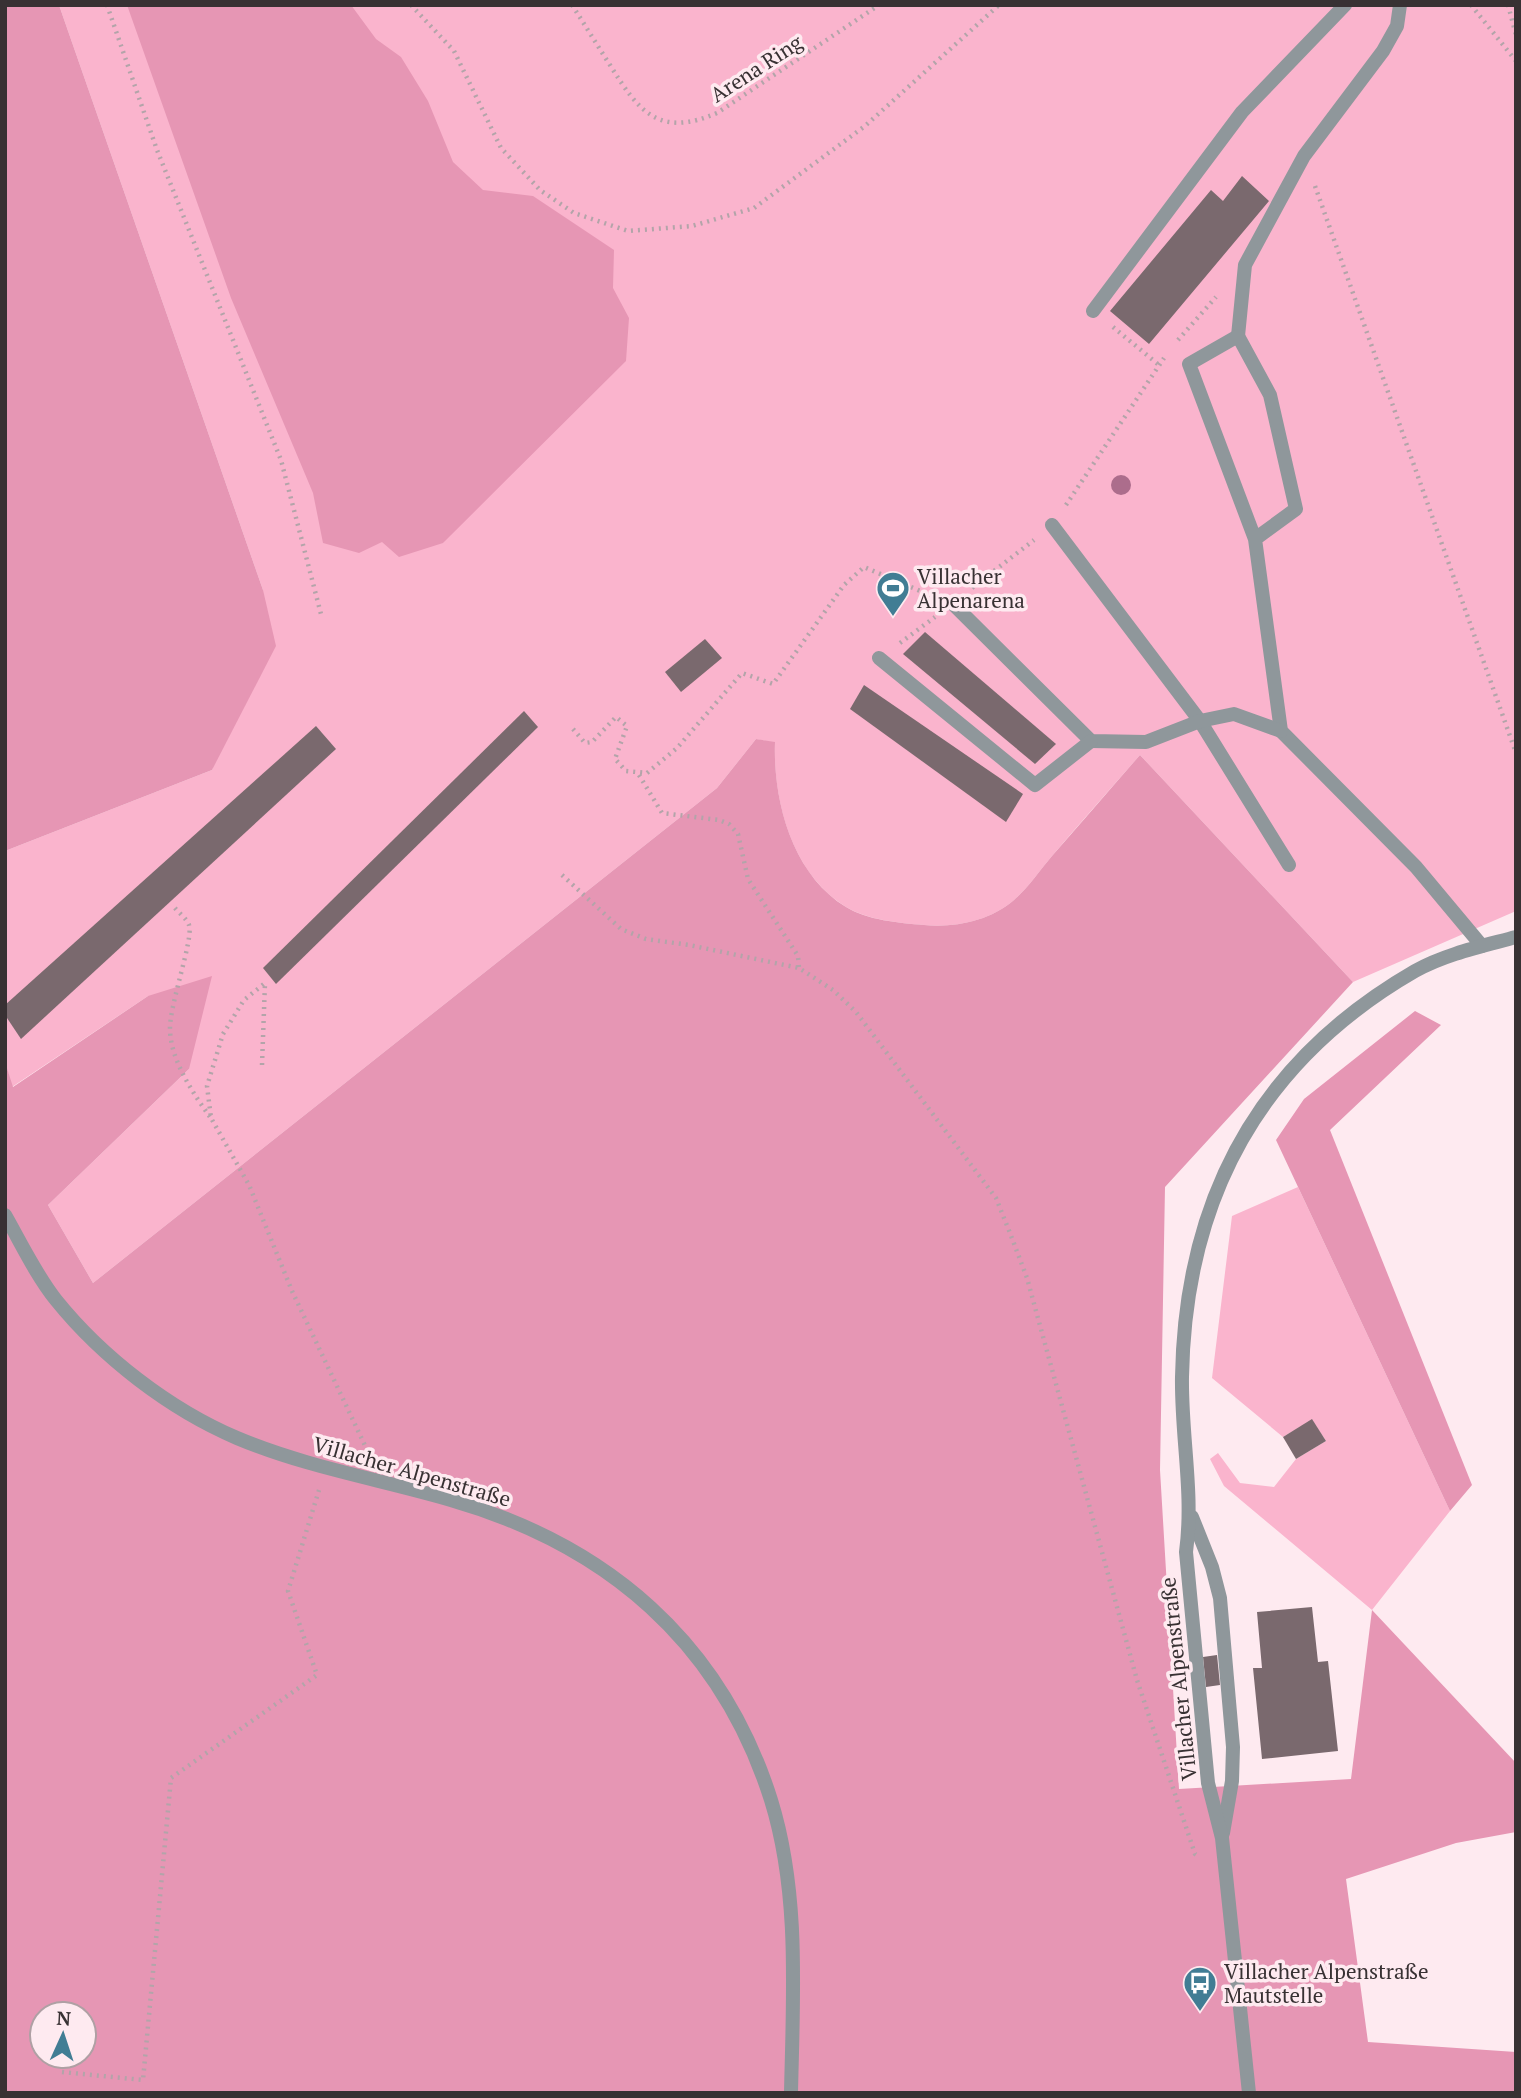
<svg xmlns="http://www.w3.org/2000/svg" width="1521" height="2098" font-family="'PT Serif',serif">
  <rect width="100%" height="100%" fill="#feeaf0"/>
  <!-- green -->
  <g fill="#fab4cd">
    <path d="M59,5H1516V911L1353,982L1140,755C1111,788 1081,822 1052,856C1040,870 1028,888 1014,900C990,921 954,928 924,925C899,923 868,920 846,907C792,874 773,801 775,743L756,739L717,788L93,1283L48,1205L189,1069L148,996L12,1087L5,1062V851L212,770L263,590Z"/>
    <polygon points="1298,1187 1450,1511 1372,1610 1224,1486 1210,1459 1218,1453 1240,1483 1274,1487 1296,1459 1326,1441 1312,1420 1283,1437 1212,1378 1232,1216"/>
  </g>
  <!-- forest -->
  <g fill="#e696b4" fill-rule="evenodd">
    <polygon points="5,5 59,5 263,590 276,646 212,770 5,851"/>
    <polygon points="127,5 351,5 376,39 401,57 428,101 453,162 483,190 533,196 614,250 613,288 629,318 626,361 443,543 399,557 382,542 359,553 323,543 313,493 231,298"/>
    <path d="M756,739L775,742C773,801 792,874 846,907C867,920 899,923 924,925C954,928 990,921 1014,900C1028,888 1040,870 1052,856C1082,822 1111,788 1140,755L1353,982L1165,1187L1160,1470L1179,1789L1351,1779L1372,1610L1516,1763V1832L1456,1843L1346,1879L1368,2042L1516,2052V2093H5V1062L13,1087L148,996L212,976L189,1069L48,1205L93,1283L717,788ZM42,2014H84V2056H42Z"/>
    <polygon points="1415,1011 1441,1025 1330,1130 1472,1485 1450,1511 1276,1140 1304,1099"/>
  </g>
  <!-- building -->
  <g fill="#7a696e">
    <polygon points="1242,176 1269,201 1149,344 1110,311 1211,190 1223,201"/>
    <polygon points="925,632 1056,744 1035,764 903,654"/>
    <polygon points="705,639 722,658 681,692 665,672"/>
    <polygon points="864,685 1023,794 1006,822 850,709"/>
    <polygon points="524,711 538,727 276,984 263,968"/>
    <polygon points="316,726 336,749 21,1039 5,1015 5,1005"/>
    <polygon points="1312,1419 1326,1441 1296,1459 1283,1437"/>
    <polygon points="1312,1607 1318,1662 1328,1661 1338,1751 1262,1759 1253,1668 1262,1668 1257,1612"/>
    <polygon points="1217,1655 1220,1685 1206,1687 1203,1657"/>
  </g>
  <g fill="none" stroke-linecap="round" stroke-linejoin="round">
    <!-- path -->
    <g stroke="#b3a4a9" stroke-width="4.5" stroke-dasharray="2 5" stroke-linecap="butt">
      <polyline points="107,5 157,150 281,460 322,618"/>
      <polyline points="411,5 454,51 501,148 540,190 574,213 628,231 692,226 754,208 865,126 999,5"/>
      <path d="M572,5C585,25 597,45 610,65C639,112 659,138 717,113L879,5"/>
      <polyline points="1471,5 1516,61"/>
      <polyline points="1508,5 1516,35"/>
      <polyline points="1315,186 1516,753"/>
      <polyline points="1113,327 1159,365"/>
      <polyline points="1178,340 1216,297"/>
      <polyline points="1066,505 1164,358"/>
      <polyline points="972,588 1034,540"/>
      <polyline points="900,643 935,617"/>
      <polyline points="573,729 585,743 592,742 616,717 627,726 615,759 626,771 647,773 677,748 742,673 773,684 844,585 864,567 932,596"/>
      <polyline points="639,775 662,813 719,820 729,824 738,834 748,879 798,956 799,968"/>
      <polyline points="562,875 621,929 646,939 689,945 799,968 833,990 856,1012 996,1198 1010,1233 1027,1278 1137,1680 1195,1854 1198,1856"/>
      <path d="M175,908C179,913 187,919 189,925C194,938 169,1006 170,1030C171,1061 193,1093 210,1117"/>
      <polyline points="262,1065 265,983 244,1000 223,1034 207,1086 211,1118 249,1185 292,1291 369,1454"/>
      <polyline points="62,2072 143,2080 171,1778 317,1675 288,1591 319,1490"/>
    </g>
    <!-- service -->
    <g stroke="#8f979b" stroke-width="14">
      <polyline points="1093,311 1242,112 1345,5"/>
      <polyline points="1238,336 1245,265 1304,156 1383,51 1397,26 1400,5"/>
      <polyline points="1052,525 1200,721 1289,865"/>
      <polyline points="1255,539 1189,364 1238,336 1270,395 1296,509 1255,539 1281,731 1416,867 1482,946"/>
      <polyline points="953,604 1091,741 1146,742 1200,721 1234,714 1281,731"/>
      <polyline points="879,658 1035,785 1091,741"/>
    </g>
    <!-- minor -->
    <g stroke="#8f979b" stroke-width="14">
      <path d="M5,1215C21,1243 36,1275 56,1300C102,1357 169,1409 237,1438C306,1467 379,1479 451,1500C607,1545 721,1642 771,1800C800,1893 793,1996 791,2093"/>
      <polyline points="1192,1517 1212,1567 1220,1598 1233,1747 1232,1781 1223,1833"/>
      <path d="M1249,2093L1222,1838L1208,1783L1186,1552C1194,1493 1181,1436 1182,1377C1185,1199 1259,1061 1415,971C1445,954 1483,946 1516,937"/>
    </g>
  </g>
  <!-- trees -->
  <circle fill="#ac6d8c" cx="1121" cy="485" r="10"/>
  <!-- icons -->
  <defs>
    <symbol id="stadium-pin" viewBox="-11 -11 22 30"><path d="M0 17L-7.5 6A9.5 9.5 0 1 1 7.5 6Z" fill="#417d94" stroke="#feeaf0"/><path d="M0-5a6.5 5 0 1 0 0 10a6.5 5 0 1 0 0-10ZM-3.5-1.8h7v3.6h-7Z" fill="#fff"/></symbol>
    <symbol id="bus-pin" viewBox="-11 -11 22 30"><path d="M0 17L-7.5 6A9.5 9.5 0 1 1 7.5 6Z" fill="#417d94" stroke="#feeaf0"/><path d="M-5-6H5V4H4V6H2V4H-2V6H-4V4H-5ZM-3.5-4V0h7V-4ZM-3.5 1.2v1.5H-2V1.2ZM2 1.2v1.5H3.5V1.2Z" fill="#fff"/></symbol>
  </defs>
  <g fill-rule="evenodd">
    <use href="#stadium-pin" x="874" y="569" width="38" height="52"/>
    <use href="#bus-pin" x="1181" y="1964" width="38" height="52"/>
  </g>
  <g text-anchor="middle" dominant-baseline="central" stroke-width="7" stroke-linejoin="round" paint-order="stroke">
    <!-- street labels -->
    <g font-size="21" fill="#383133" stroke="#feeaf0">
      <text transform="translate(756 68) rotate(-33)">Arena Ring</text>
      <text transform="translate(412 1471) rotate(16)">Villacher Alpenstraße</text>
      <text transform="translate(1178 1679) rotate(-96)">Villacher Alpenstraße</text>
    </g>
    <!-- poi labels -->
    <g font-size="21" fill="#383133" stroke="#feeaf0" text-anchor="start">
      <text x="917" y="576">Villacher<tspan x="917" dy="24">Alpenarena</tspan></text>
      <text x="1224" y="1971">Villacher Alpenstraße<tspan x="1224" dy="24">Mautstelle</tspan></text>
    </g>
  </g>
  <!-- border -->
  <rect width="1521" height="2098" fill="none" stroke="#383133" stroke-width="14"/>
  <!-- north arrow -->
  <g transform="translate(63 2035) rotate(3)"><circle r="33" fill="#feeaf0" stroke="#afa0a4" stroke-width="2"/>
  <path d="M0-5L12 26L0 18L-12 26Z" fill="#417d94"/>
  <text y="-10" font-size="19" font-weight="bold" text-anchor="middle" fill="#383133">N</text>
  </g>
</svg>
